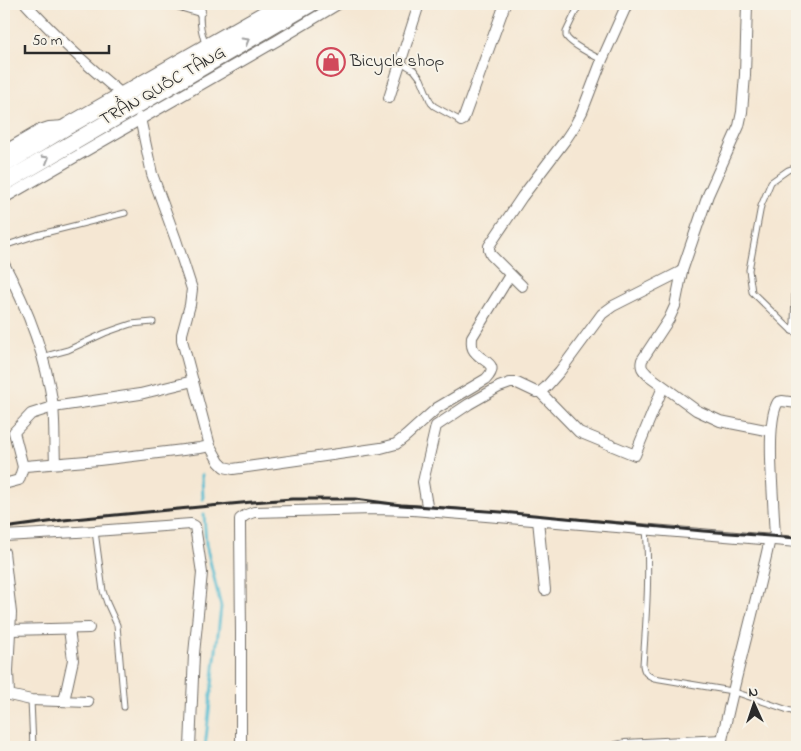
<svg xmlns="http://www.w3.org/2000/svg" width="801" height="751" font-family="'Indie Flower',sans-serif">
  <rect width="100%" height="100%" fill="#f7f3e8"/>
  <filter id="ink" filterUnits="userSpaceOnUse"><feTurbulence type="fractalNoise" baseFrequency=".02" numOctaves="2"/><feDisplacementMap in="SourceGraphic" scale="10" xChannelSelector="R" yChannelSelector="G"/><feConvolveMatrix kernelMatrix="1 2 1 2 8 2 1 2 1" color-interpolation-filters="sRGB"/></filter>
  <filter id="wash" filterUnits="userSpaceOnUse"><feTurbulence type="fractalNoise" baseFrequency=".0096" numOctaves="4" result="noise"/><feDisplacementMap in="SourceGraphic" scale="20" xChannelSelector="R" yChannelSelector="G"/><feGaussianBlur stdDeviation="1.12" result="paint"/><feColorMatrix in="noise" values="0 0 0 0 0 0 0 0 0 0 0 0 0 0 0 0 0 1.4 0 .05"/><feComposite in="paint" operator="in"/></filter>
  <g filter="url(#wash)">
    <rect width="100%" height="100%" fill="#f5e7d3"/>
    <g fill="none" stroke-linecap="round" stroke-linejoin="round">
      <!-- stream -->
      <g stroke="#53bbd0" stroke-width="3">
        <polyline points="202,475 203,499"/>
        <polyline points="204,514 206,544 221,607 205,747"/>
      </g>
    </g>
  </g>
  <g filter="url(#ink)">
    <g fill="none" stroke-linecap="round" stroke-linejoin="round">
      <defs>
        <g id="service">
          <path d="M202,4C198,19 201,30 205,44"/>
          <path d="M581,4L577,9L566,32C566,33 566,35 566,36C569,43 594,56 602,60"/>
          <polyline points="401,62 414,70 421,79 431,103 434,106 461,121"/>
          <polyline points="797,167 788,170 771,182 761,206 749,270 752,292 792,331 797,333"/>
          <polyline points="4,246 37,235 125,213"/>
          <polyline points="792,331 794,323 796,262 797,259"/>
          <polyline points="42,357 68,350 105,333 119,328 131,324 153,322"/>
          <path d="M646,530C650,574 646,620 643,665C644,673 647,675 654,678L732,691L797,713"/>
          <polyline points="95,531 103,591 107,603 117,625 124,707"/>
          <polyline points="31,700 33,747"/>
        </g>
        <g id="minor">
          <path d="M26,4C56,37 89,67 123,95"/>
          <polyline points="177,4 200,11"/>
          <path d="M747,4L745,75L742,112L739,126L708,195L682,271L675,306L669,319L642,360C640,368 643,370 648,375L696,410L720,421L771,431"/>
          <polyline points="389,98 419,4"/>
          <path d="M140,118L152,174L176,240L192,289L190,305L182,334V340L210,446L219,462L224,467L233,469L381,448L396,444L406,436L437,408L486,379C502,362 479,362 473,349C471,345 472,341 472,337L510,275"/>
          <polyline points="461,121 463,120 505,4"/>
          <polyline points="4,151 40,130 49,127 65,126"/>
          <polyline points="4,198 278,40 338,4"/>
          <path d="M4,264C27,307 46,357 53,406C55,425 54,444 55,463"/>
          <polyline points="522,286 491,255 489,250 489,246 522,197 566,139 574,127 582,112 602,60 627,4"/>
          <polyline points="540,392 579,432 635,455 663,387"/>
          <polyline points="23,467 14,432 31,414 53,407 140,394 193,381"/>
          <polyline points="4,484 19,480 23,467 25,466 99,460 200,448 210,446"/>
          <polyline points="427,511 427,506 423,482 436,426 469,404 499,387 510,383 517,383 536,392 540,392 546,387 560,371 602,314 613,306 682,271"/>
          <polyline points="538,520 545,590"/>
          <polyline points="4,536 95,531 191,524 195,526 202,573 194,654 190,747"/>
          <polyline points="4,552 11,613 8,671 9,695 31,700 88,702"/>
          <polyline points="11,630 89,628"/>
          <polyline points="64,701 73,660 69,629"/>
          <polyline points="241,747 241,633 240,527 240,519 246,515 254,512 374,509 413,510 797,542"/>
          <polyline points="616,747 625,745 722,740"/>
          <path d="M723,747L722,740C736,673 755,607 770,539L775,537C774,518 773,500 772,482C771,463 768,418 778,402L782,401L797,403"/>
        </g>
        <g id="trunk">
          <polyline points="4,165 68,126 282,4"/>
          <polyline points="4,183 310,4"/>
        </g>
      </defs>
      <!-- service casing -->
      <use href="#service" stroke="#726d66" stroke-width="7"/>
      <!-- minor casing -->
      <use href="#minor" stroke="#726d66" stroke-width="12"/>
      <!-- trunk casing -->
      <use href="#trunk" stroke="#726d66" stroke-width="18"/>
      <!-- service -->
      <use href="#service" stroke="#fff" stroke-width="5"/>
      <!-- minor -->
      <use href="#minor" stroke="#fff" stroke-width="10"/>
      <!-- trunk -->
      <use href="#trunk" stroke="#fff" stroke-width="16"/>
      <!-- rail -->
      <polyline stroke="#2b2b2b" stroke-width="3" points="4,528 63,520 252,502 292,499 355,499 401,505 501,512 703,531 797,538"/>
    </g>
    <!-- one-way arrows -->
    <defs><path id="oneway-chevron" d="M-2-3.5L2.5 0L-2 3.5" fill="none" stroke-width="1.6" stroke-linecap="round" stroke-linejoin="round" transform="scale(1.25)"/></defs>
    <g stroke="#a0a0a0">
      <use href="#oneway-chevron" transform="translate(246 41) rotate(-30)"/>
      <use href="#oneway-chevron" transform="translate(46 159) rotate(-30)"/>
    </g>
  </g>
  <!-- icons -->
  <defs>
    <symbol id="shop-ring" viewBox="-11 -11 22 22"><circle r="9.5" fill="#f7f3e8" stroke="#d1495b" stroke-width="1.5"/><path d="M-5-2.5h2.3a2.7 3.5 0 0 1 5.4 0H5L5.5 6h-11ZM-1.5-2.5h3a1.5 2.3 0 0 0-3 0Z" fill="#d1495b"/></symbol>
  </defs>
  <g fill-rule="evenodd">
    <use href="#shop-ring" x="315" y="46" width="32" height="32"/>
  </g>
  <g text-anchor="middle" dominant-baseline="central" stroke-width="4" stroke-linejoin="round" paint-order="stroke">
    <!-- poi labels -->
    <g font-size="18" fill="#2b2b2b" stroke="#f7f3e8" text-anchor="start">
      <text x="350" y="62">Bicycle shop</text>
    </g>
    <!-- street labels -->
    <g font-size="18" fill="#2b2b2b" stroke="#f7f3e8">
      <text transform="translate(163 87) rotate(-30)">TRẦN QUỐC TẢNG</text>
    </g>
  </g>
  <!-- margin -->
  <rect width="801" height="751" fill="none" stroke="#f7f3e8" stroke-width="20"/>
  <!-- north arrow -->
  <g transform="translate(754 704) rotate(357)" stroke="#f7f3e8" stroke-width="4" paint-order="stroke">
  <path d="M0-4L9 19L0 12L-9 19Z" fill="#2b2b2b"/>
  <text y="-8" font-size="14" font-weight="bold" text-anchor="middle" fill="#2b2b2b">N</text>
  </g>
  <!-- scale -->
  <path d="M25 45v8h84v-8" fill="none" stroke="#2b2b2b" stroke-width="2.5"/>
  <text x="32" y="45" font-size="15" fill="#2b2b2b" stroke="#f7f3e8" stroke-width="4" paint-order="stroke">50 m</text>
</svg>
